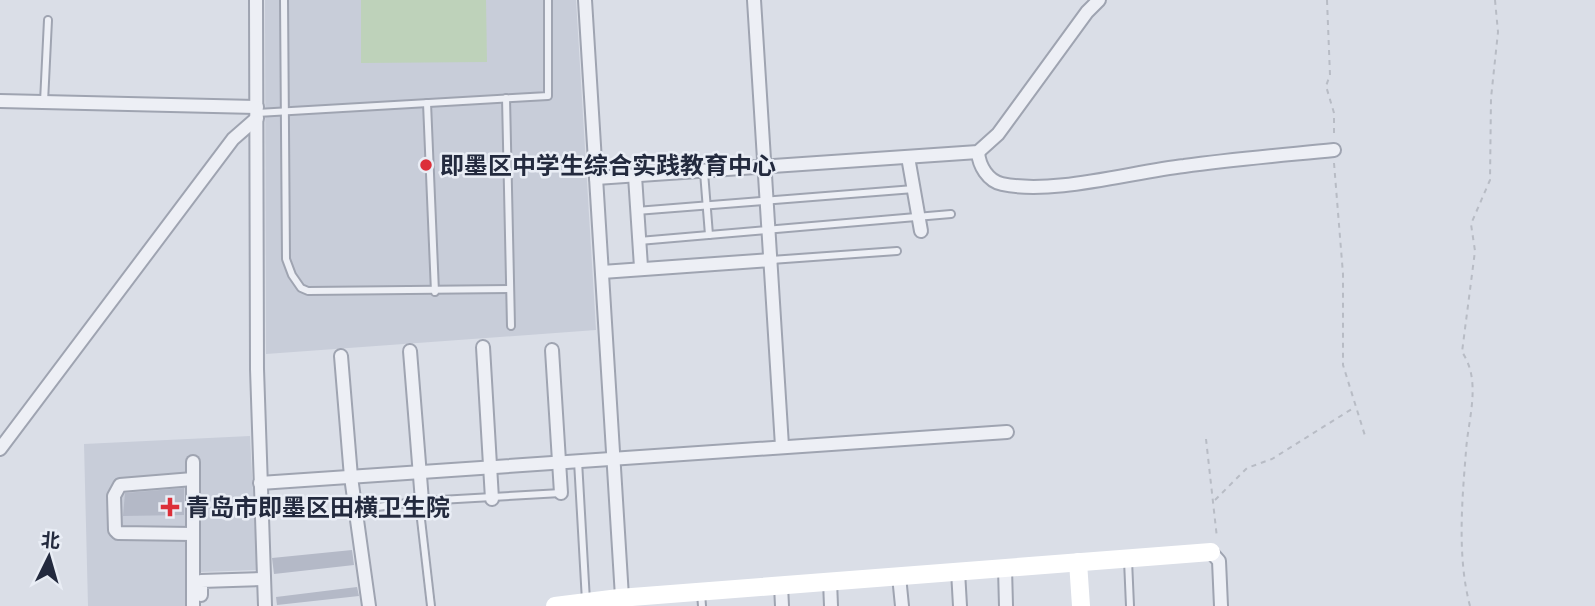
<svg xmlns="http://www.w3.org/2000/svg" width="1595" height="606" font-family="Figtree,'Noto Sans SC',sans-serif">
  <rect width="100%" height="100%" fill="#dadee7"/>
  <!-- built -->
  <g fill="#c8cdd9">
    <polygon points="265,0 576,0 596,330 266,354"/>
    <polygon points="250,436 257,570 200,572 198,606 88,606 84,444"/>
  </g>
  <!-- green -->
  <polygon fill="#bed2ba" points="361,0 486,0 487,62 361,63"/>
  <!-- building -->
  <g fill="#b4b9c7">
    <polygon points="184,488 184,515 123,516 125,493"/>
    <polygon points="352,550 354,565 274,574 272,558"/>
    <polygon points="357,587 359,596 277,605 276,597"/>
  </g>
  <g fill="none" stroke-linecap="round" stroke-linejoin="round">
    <defs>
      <g id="lane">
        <polyline points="284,0 286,259 292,275 301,288 308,291 510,289"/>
        <polyline points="506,98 511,326"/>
        <polyline points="44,102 48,20"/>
        <polyline points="427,103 435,292"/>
        <polyline points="257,113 548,96 548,0"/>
        <polyline points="704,172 709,235"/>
        <polyline points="636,211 914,189"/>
        <polyline points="639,241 951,214"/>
        <polyline points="771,260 897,251"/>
        <polyline points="578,461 586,601"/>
        <polyline points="419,502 431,606"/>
        <polyline points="355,510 422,501 561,493"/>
        <polyline points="1128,560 1130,606"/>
        <polyline points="701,593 702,606"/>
      </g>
      <g id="street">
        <polyline points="256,0 257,369 265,606"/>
        <polyline points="585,0 622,597"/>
        <polyline points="754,0 782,446"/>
        <polyline points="0,101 257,107"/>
        <path d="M978,152C979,166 988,181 1002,184C1053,195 1131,172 1184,166C1234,159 1284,155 1334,150"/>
        <polyline points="908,157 921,231"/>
        <polyline points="635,176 641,267"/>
        <polyline points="596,178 978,152 998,134 1087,12 1099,0"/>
        <polyline points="602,272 771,260"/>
        <polyline points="483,347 492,499"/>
        <polyline points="552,350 561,493"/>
        <polyline points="410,351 422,501"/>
        <polyline points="341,356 351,477 369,606"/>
        <polyline points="0,449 233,139 257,118"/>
        <polyline points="193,479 120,485 114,496 115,530 118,533 193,534"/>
        <polyline points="260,483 1007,432"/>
        <polyline points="1211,552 1219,561 1221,606"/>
        <polyline points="1005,568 1006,606"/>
        <polyline points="958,571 960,606"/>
        <polyline points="899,576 902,606"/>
        <polyline points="830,581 831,606"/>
        <polyline points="781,585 782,606"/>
        <polyline points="201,595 201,581 263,579"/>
        <polyline points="193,606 193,462"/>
      </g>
    </defs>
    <!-- lane casing -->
    <use href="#lane" stroke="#9fa4b1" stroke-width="10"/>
    <!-- street casing -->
    <use href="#street" stroke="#9fa4b1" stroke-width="16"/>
    <!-- path -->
    <g stroke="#b8bcc5" stroke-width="2" stroke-dasharray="5 5" stroke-linecap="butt">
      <polyline points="1327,0 1330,75 1326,86 1334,113 1334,136"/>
      <polyline points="1334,163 1343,274 1343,365 1366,439"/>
      <polyline points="1206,439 1217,538"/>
      <polyline points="1215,500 1247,468 1272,459 1355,407"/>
      <path d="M1470,606C1457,557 1462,501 1466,451C1468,419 1482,381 1462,352L1475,251L1471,224L1490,180L1491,98L1498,32L1495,0"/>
    </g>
    <!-- lane -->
    <use href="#lane" stroke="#edeff5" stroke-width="6"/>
    <!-- street -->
    <use href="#street" stroke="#edeff5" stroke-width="12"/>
    <!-- secondary -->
    <g stroke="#fff" stroke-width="18">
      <polyline points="1078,562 1081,606"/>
      <polyline points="555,606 619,598 1211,552"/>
    </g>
  </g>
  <!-- markers -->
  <g fill="#dc2f39" stroke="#e9edf5" stroke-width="2.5">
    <circle cx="426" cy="165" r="7"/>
    <path d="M166.5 496.5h7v7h7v7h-7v7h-7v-7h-7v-7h7z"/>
  </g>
  <g text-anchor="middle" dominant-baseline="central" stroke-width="5" stroke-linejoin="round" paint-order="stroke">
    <!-- poi labels -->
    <g font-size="24" font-weight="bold" fill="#232a3e" stroke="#e9edf5" text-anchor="start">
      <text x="440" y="165">即墨区中学生综合实践教育中心</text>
      <text x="186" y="507">青岛市即墨区田横卫生院</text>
    </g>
  </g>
  <!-- north arrow -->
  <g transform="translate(49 557) rotate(5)" stroke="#e9edf5" stroke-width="5" paint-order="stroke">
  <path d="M0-5L12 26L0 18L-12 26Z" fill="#232a3e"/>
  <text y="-10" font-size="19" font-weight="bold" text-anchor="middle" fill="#232a3e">北</text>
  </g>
</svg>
